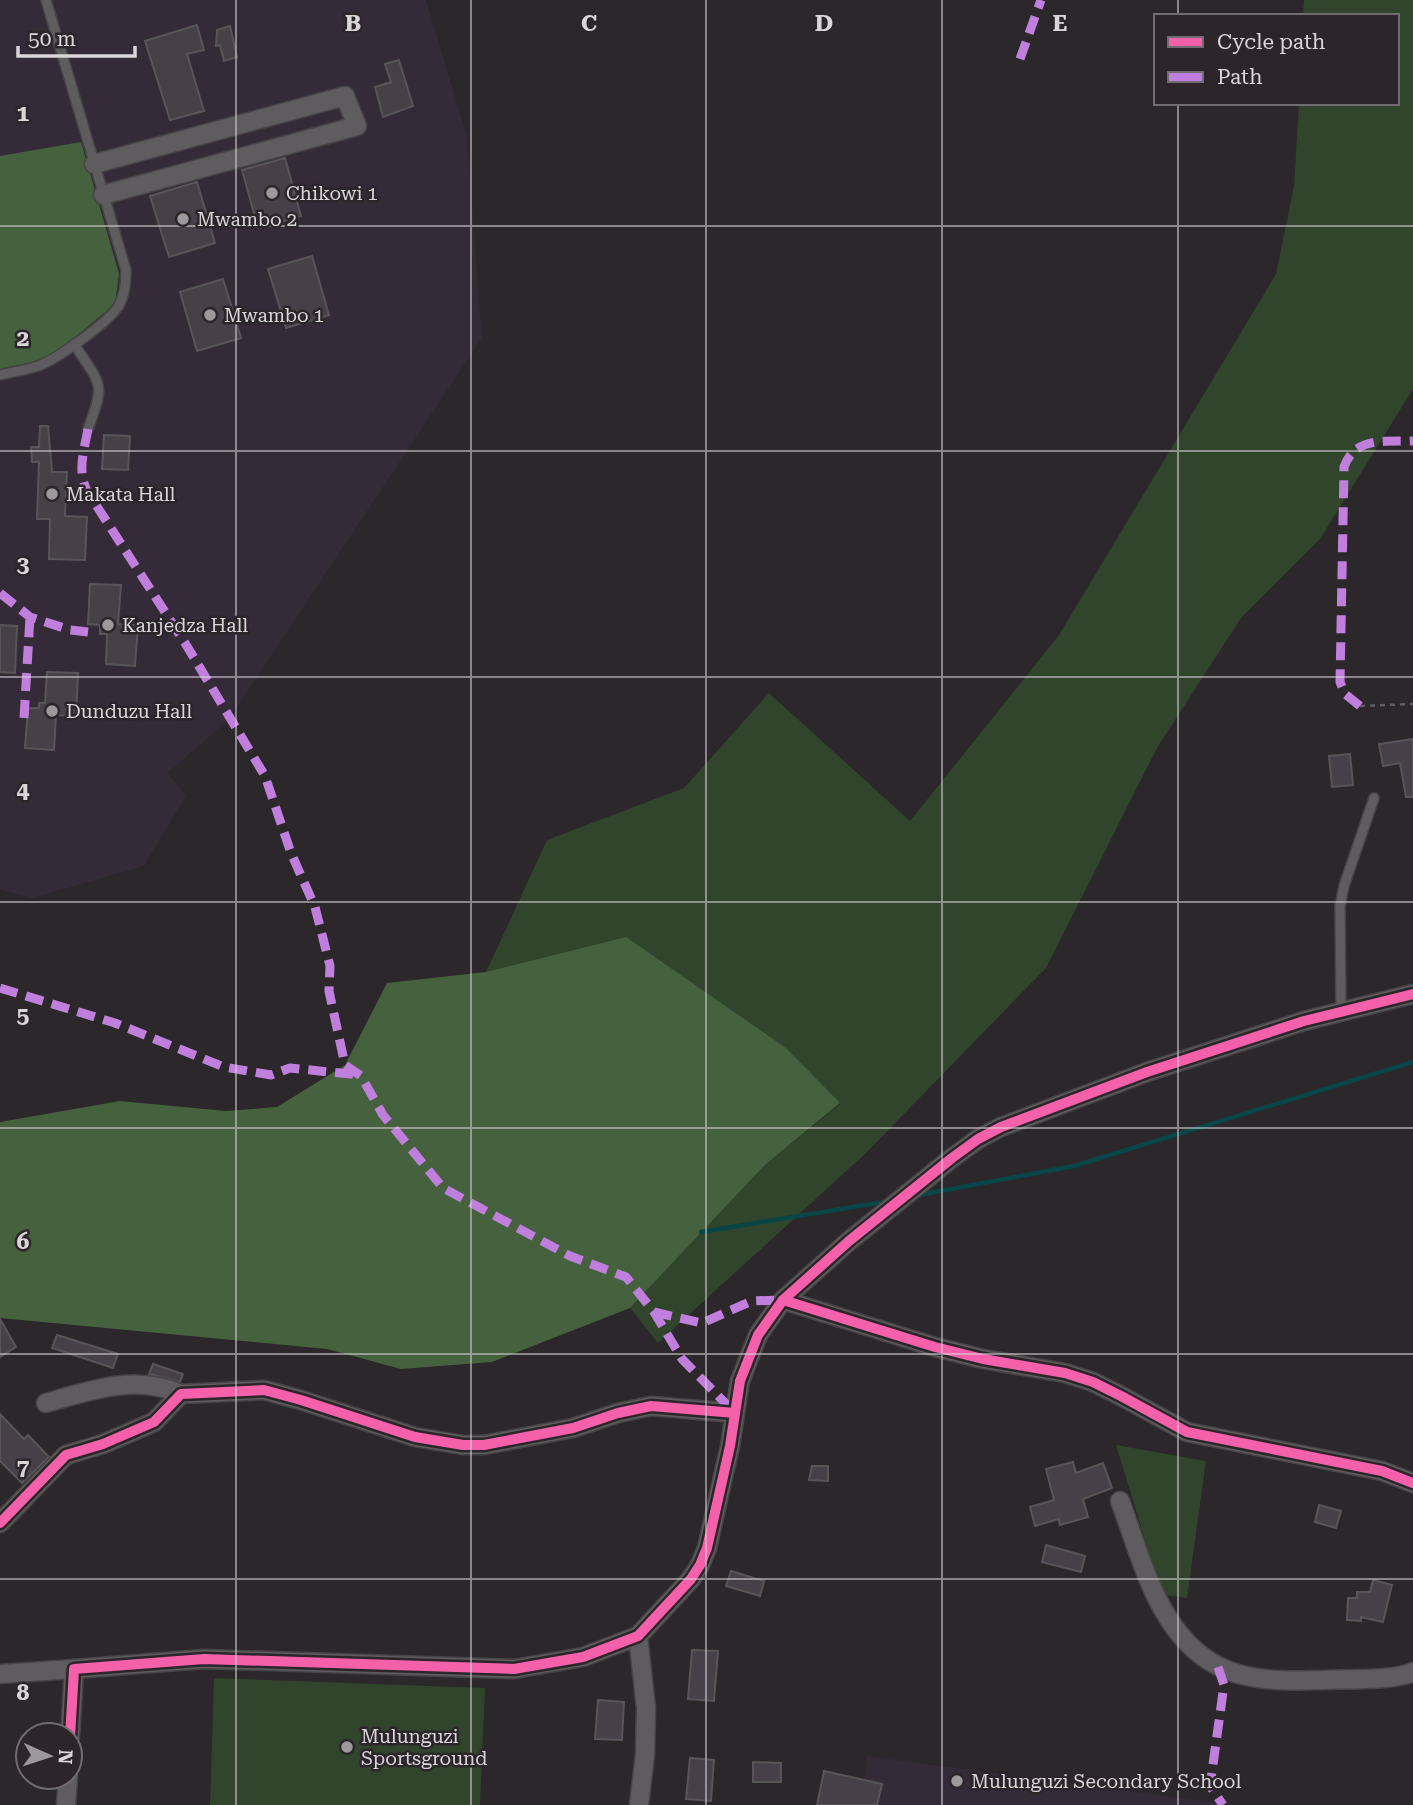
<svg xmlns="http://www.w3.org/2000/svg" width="1413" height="1805" font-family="'Roboto Serif',serif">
  <rect width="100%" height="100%" fill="#2b272a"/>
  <!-- education -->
  <g fill="#352a38">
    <polygon points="0,0 426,0 467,137 482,338 229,719 168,773 186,796 144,866 33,898 0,890"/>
    <polygon points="867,1756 1234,1805 861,1805"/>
  </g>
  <!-- green -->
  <g fill="#31442c">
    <polygon points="1304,0 1413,0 1413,389 1320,539 1241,618 1157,748 1046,968 865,1154 658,1343 630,1308 765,1165 840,1104 486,972 547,840 684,788 769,693 910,821 1059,635 1276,274 1294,186 1299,103 1397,103 1397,16 1303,16"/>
    <polygon points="1116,1445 1206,1461 1187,1598 1162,1595"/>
    <polygon points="214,1678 485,1688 480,1805 210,1805"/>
  </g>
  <!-- forest -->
  <g fill="#45613d">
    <polygon points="81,142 119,274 115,304 39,367 0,376 0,156"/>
    <polygon points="626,937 786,1048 840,1103 765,1165 630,1308 492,1362 401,1369 327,1349 0,1318 0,1122 120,1101 226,1111 277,1107 345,1065 387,983 486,972"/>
  </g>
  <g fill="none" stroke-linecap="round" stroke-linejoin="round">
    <!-- stream -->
    <g stroke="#094648" stroke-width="4.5">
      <polyline points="914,1196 1074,1166 1413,1062"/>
      <polyline points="701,1232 889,1201"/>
    </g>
  </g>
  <!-- building -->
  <g fill="#484048" stroke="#585558" stroke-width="2">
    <polygon points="197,25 204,50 187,54 204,111 170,120 145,41"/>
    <polygon points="230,26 237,57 224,61 220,45 216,46 217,30"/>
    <polygon points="399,60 413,106 383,117 375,87 391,82 385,64"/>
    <polygon points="285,158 301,216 258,228 242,170"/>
    <polygon points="197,182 215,243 169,257 150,196"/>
    <polygon points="312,256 329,315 286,328 268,269"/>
    <polygon points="223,279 241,338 197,351 180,292"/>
    <polygon points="40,426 48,426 52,472 67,472 65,516 87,517 85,560 49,559 50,519 37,519 39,462 32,462 31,447 39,447"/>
    <polygon points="104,435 130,436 128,470 102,469"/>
    <polygon points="90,584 121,585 118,624 138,625 135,666 106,664 107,634 100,634 100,625 88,624"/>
    <polygon points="0,625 17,626 15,673 0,672"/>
    <polygon points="47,672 78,673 76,716 56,715 54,750 25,748 28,708 39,708 39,703 45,703"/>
    <polygon points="1413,739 1413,797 1406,797 1400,763 1383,766 1379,744"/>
    <polygon points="1350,754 1353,785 1332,787 1329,756"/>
    <polygon points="0,1319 16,1347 0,1357"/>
    <polygon points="57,1335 118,1354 113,1368 52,1348"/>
    <polygon points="153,1364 183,1374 180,1382 149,1374"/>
    <polygon points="0,1414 24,1439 28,1435 49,1457 22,1483 0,1461"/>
    <polygon points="1073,1462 1076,1473 1103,1463 1112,1488 1083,1499 1088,1517 1060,1525 1059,1519 1035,1526 1030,1507 1054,1500 1046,1469"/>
    <polygon points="812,1466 828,1466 828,1481 809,1480"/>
    <polygon points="1319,1505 1341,1511 1336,1528 1315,1522"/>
    <polygon points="1046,1545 1085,1556 1081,1572 1042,1562"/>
    <polygon points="731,1571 764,1581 760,1596 726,1586"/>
    <polygon points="1373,1580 1392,1585 1383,1622 1361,1617 1361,1621 1347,1620 1348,1598 1357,1598 1357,1592 1370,1592"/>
    <polygon points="692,1650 718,1651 714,1701 688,1699"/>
    <polygon points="598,1700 624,1702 622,1740 595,1739"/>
    <polygon points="690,1758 714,1760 711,1801 686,1799"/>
    <polygon points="753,1762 781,1763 781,1782 753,1782"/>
    <polygon points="824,1771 882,1784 877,1805 817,1805"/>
  </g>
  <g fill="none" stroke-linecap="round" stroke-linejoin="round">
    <defs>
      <g id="service">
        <path d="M74,344C101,386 106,381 88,429"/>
        <path d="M0,375C12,372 26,370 38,366C56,360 107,323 118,307C125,296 126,283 126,270L46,0"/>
        <polyline points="1341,1012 1340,906 1344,886 1374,798"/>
      </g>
      <g id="minor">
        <polyline points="94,164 345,96 357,126 103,195"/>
        <polyline points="783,1300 935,1347 983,1359 1065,1373 1093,1382 1121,1396 1187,1432 1382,1471 1413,1483"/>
        <path d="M46,1403C91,1390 136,1374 181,1394"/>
        <path d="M1120,1501C1142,1559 1158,1635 1218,1666C1248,1682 1290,1681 1323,1680C1346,1679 1394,1681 1413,1672"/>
        <polyline points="0,1523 66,1455 103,1444 154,1422 181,1394 264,1390 301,1400 415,1437 463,1445 484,1445 573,1428 618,1413 651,1406 735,1413"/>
        <polyline points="638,1636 646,1708 645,1754 639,1805"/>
        <polyline points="0,1674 74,1669"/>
        <polyline points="70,1737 74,1669 204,1659 514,1669 583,1657 638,1636 691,1579 700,1565 707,1548 730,1446 740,1381 758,1335 783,1300 849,1241 952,1158 978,1139 1001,1127 1147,1072 1304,1021 1413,994"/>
        <polyline points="66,1805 68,1777"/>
      </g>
    </defs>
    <!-- service casing -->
    <use href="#service" stroke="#464446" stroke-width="12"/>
    <!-- minor casing -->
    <use href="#minor" stroke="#464446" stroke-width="21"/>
    <!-- path -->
    <polyline stroke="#605d60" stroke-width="2.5" stroke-dasharray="5 5" stroke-linecap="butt" points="1360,706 1413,704"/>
    <!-- service -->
    <use href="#service" stroke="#5e5c5e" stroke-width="9"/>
    <!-- minor -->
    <use href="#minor" stroke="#5e5c5e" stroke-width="18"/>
    <!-- quiet -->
    <g stroke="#c07fdc" stroke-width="9" stroke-dasharray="18 9" stroke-linecap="butt">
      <polyline points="1020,59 1041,0"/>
      <path d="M88,429C84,451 77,471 87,491L185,643L265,776L291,853L315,907L330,966L329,991L345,1065L361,1076L383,1115L443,1188L570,1256L626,1277L654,1312L682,1359L735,1413"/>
      <polyline points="0,593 30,617 70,630 88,632"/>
      <path d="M1360,706L1345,694L1340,682L1344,467C1355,436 1385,442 1413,441"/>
      <polyline points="24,718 30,617"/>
      <polyline points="0,988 115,1023 224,1067 271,1075 290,1068 359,1075"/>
      <polyline points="654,1312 702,1323 752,1301 783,1300"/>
      <polyline points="1218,1667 1224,1685 1210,1786 1223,1805"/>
    </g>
    <defs>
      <g id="cycleway">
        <polyline points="783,1300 935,1347 983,1359 1065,1373 1093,1382 1121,1396 1187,1432 1382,1471 1413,1483"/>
        <polyline points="0,1523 66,1455 103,1444 154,1422 181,1394 264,1390 301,1400 415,1437 463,1445 484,1445 573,1428 618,1413 651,1406 735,1413"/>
        <polyline points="70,1737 74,1669 204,1659 514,1669 583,1657 638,1636 691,1579 700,1565 707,1548 730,1446 740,1381 758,1335 783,1300 849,1241 952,1158 978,1139 1001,1127 1147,1072 1304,1021 1413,994"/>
      </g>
    </defs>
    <!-- cycleway casing -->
    <use href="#cycleway" stroke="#2c262b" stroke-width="15"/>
    <!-- cycleway -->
    <use href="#cycleway" stroke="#f560ab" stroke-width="10"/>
  </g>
  <!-- grid -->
  <path fill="none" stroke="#d9d5d9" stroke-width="2" stroke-opacity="0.55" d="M236,0V1805M471,0V1805M706,0V1805M942,0V1805M1178,0V16M1178,103V1805M0,226H1413M0,451H1413M0,677H1413M0,902H1413M0,1128H1413M0,1354H1413M0,1579H1413"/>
  <!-- markers -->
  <g fill="#9c989c" stroke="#2c262b" stroke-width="2.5">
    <circle cx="272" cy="193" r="7"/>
    <circle cx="183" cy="219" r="7"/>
    <circle cx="210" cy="315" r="7"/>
    <circle cx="52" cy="494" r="7"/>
    <circle cx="108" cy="625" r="7"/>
    <circle cx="52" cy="711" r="7"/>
    <circle cx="347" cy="1747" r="7"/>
    <circle cx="957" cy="1781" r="7"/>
  </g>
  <g text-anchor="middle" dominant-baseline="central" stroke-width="5" stroke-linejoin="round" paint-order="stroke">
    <!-- poi labels -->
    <g font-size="19" fill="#d9d5d9" stroke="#2c262b" text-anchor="start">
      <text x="286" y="193">Chikowi 1</text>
      <text x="197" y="219">Mwambo 2</text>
      <text x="224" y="315">Mwambo 1</text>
      <text x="66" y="494">Makata Hall</text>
      <text x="122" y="625">Kanjedza Hall</text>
      <text x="66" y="711">Dunduzu Hall</text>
      <text x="361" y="1736">Mulunguzi<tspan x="361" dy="22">Sportsground</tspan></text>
      <text x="971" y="1781">Mulunguzi Secondary School</text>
    </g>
  </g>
  <g font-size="23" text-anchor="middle" font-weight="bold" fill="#d9d5d9" stroke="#2c262b" stroke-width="5" stroke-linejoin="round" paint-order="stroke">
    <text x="353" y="31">B</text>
    <text x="589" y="31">C</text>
    <text x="824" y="31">D</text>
    <text x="1060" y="31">E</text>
    <text x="23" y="121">1</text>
    <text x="23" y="346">2</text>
    <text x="23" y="572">3</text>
    <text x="23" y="798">4</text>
    <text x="23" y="1023">5</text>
    <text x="23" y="1249">6</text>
    <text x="23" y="1475">7</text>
    <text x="23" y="1700">8</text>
  </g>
  <!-- legend -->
  <rect x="1154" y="14" width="245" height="91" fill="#2c262b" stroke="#716c71" stroke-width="2"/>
  <rect x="1168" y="37" width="35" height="10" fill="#f560ab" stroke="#716c71" stroke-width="2"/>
  <text x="1217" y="49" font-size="21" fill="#d9d5d9">Cycle path</text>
  <rect x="1168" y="72" width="35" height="10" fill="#c07fdc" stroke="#716c71" stroke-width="2"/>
  <text x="1217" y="84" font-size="21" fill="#d9d5d9">Path</text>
  <!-- north arrow -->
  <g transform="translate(49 1756) rotate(93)"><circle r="33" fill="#2c262b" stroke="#716c71" stroke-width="2"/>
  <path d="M0-5L12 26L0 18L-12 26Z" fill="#9c989c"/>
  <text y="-10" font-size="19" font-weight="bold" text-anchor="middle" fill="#d9d5d9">N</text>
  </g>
  <!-- scale -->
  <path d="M18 46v10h117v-10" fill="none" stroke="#d9d5d9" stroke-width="3.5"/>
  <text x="28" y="46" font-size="21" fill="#d9d5d9" stroke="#2c262b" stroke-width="5" paint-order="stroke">50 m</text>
</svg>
